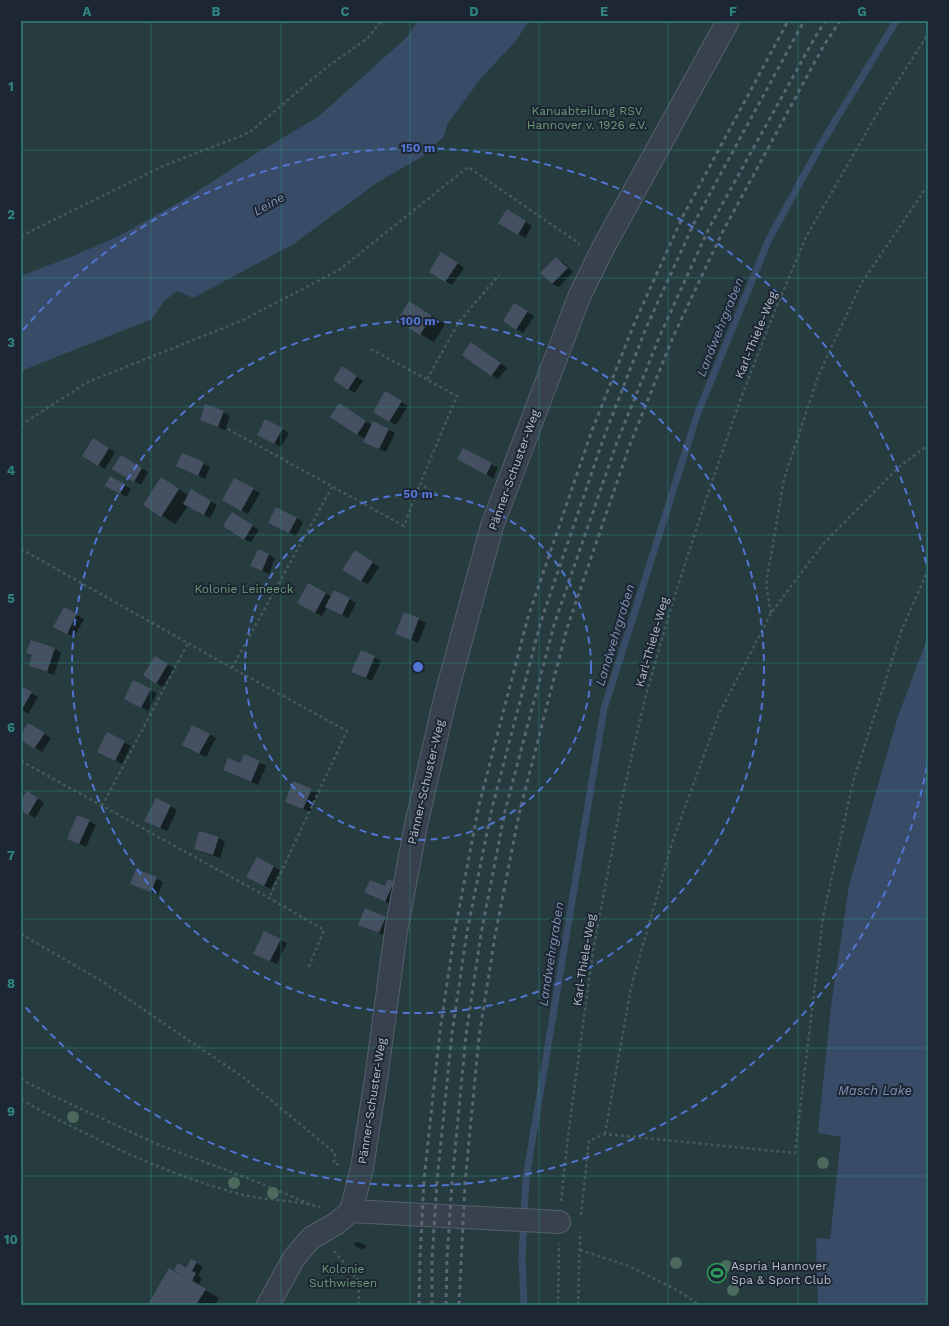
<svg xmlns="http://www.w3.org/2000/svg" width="949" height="1326" font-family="'Work Sans',sans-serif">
  <rect width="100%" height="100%" fill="#242f3e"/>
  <!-- green -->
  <polygon fill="#263c3f" points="21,21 928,21 928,636 897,719 849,885 831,1005 819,1133 841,1137 830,1240 816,1239 818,1305 21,1305"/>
  <!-- water -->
  <g fill="#394c67">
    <polygon points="417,21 529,21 515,42 481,78 447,125 444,136 425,155 378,182 292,245 193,298 177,291 164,301 152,319 21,371 21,276 73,256 119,236 185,199 255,154 318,117 407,37"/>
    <polygon points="928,636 928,1305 818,1305 816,1238 830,1239 841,1137 818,1133 831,1005 849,885 897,719"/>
  </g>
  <!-- shadow -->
  <g fill="#0007">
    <polygon points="514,214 532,226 525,238 500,223"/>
    <polygon points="448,257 464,268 452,285 430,272"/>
    <polygon points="556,258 563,262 573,272 559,287 552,284"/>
    <polygon points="514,304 534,316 523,333 504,321"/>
    <polygon points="423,311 445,324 434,342 420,334"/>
    <polygon points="472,343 507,368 498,379 463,354"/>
    <polygon points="349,371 363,381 355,393 348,389"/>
    <polygon points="386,392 408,406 396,425 374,412"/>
    <polygon points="223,412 230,416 225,430 201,420"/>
    <polygon points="361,419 372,425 389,430 395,433 386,452 371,445 365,439 357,434"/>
    <polygon points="282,429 289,433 281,447 265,439"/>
    <polygon points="100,443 115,452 105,469 83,456"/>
    <polygon points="463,449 498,468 493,478 465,463"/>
    <polygon points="183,454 210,467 205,479 184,469"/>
    <polygon points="121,456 148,472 141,485 113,469"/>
    <polygon points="111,477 131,489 127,497 106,486"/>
    <polygon points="234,479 260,493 248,514 223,500"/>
    <polygon points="175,487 188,495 191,490 217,505 210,518 188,506 175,524 144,504"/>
    <polygon points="239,517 259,530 251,542 244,539"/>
    <polygon points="296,518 303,522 296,536 276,526"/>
    <polygon points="258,550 275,558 269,574 251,566"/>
    <polygon points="362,556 379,567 368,584 361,581"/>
    <polygon points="309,584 332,597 335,591 356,603 348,618 327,607 322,616 298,603"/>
    <polygon points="64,608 84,619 74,637 55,626"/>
    <polygon points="404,613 426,623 418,643 402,635"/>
    <polygon points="31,641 55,649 61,653 54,675 37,669 30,665 33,656 27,653"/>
    <polygon points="361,651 381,661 372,681 358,675"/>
    <polygon points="155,657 174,668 163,687 144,675"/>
    <polygon points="21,687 38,697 28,714 21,709"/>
    <polygon points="150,690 157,693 148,711 132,702"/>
    <polygon points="35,728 51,738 42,752 21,739 21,736"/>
    <polygon points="108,734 131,746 122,764 105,755"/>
    <polygon points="209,734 216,738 206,757 189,749"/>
    <polygon points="245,755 266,766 258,785 230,773 241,765"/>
    <polygon points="311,790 318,793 310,812 286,801"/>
    <polygon points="34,796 44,803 35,818 21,809 21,803"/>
    <polygon points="170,806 177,810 167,831 152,824"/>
    <polygon points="89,821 96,825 86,847 75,842"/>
    <polygon points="200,832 219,838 225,842 220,858 202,852 195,848"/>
    <polygon points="257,858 280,870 271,889 254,881"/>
    <polygon points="137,870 163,882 158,895 131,883"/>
    <polygon points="394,883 400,886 392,905 372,896"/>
    <polygon points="366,909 392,922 386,936 366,928"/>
    <polygon points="280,940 287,943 277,964 261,957"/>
    <polygon points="359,1242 366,1246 366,1248 361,1249 354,1245 354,1243"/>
    <polygon points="192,1260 203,1267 198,1276 202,1278 199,1284 175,1270 186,1269"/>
    <polygon points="169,1270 219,1298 215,1305 149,1305"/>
  </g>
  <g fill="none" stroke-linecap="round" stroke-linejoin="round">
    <!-- stream -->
    <polyline stroke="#394c67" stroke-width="7" points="524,1305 522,1258 526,1178 604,709 697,415 769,239 820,146 896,21"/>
  </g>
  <!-- building -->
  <g fill="#455162">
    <polygon points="507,209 526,221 518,235 498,223"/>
    <polygon points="441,252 458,263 445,282 429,272"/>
    <polygon points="556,257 568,268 552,284 540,273"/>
    <polygon points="409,301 432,316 420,335 397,320"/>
    <polygon points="514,303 528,311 516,330 503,321"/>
    <polygon points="471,342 501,363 491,376 462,355"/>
    <polygon points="342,366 357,376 348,390 333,380"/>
    <polygon points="385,391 402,401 389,422 373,412"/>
    <polygon points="339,403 366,421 357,435 330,417"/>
    <polygon points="205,404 224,411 218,427 200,420"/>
    <polygon points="265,419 283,428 274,444 257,435"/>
    <polygon points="373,421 389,429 379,449 363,442"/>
    <polygon points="93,438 109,448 98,466 82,456"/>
    <polygon points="463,448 492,463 486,475 457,459"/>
    <polygon points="182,453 204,462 198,476 176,466"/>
    <polygon points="121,455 142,468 134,482 112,469"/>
    <polygon points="110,476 125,484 120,494 105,486"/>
    <polygon points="161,477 179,489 161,517 143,505"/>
    <polygon points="234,478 254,488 241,511 222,500"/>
    <polygon points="191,489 211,501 204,515 183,504"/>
    <polygon points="276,507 297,518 289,533 268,523"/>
    <polygon points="232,512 253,525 244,540 223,526"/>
    <polygon points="258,549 269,554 262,571 250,566"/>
    <polygon points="355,550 373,562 361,581 342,570"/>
    <polygon points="308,583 326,593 315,613 297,603"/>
    <polygon points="334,590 350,598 342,615 325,607"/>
    <polygon points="64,607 77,614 67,634 53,627"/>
    <polygon points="404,612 419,618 411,640 395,634"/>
    <polygon points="31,640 55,648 47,672 29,666 32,655 26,653"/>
    <polygon points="361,650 375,656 366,678 351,672"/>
    <polygon points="155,656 168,664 156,684 143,675"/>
    <polygon points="133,680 151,689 141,708 124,699"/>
    <polygon points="21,686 32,692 21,711"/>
    <polygon points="28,723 45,733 34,749 21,740 21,735"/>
    <polygon points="192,725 210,734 199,754 182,745"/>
    <polygon points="107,732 125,741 115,761 97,752"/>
    <polygon points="244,754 260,761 251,782 223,770 228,758 240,763"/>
    <polygon points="293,781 312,789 303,809 285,802"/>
    <polygon points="27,791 38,798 28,815 21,810 21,801"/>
    <polygon points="156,798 171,805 160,828 144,821"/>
    <polygon points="77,815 90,820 79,844 67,839"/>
    <polygon points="199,831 219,837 213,855 194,849"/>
    <polygon points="257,857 274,866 264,886 246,877"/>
    <polygon points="136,869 157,877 151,892 130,884"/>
    <polygon points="388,879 394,882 385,902 364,892 370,880 385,886"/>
    <polygon points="365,908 386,917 379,933 358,925"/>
    <polygon points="264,931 281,939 270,961 253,954"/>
    <polygon points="191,1259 197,1262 192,1271 196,1273 192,1281 206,1289 196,1305 148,1305 169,1268 186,1278 174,1270 178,1263 186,1268"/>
  </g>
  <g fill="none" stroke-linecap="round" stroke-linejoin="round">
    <defs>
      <g id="minor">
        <polyline points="351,1211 559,1222"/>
        <polyline points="268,1305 294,1258 311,1238 337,1223 351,1211 362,1168 377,1072 396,931 416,825 446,695 492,526 579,297 603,248 728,21"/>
      </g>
    </defs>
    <!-- minor casing -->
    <use href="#minor" stroke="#565f6c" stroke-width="24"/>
    <!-- path -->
    <g stroke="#44595c" stroke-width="2.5" stroke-dasharray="3 3" stroke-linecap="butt">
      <polyline points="21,236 163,166 241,136 251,131 327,67 368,38 381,21"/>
      <polyline points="371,349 457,396 420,484 438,495"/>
      <polyline points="427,379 459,322 499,275"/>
      <polyline points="21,425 88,382 241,321 339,270 468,167 580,244"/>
      <polyline points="228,429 404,526 420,484"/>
      <polyline points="21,549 232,668 347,731 269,898"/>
      <polyline points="771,613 766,585 784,479 819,374 861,284 928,185"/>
      <polyline points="232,668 332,487"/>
      <polyline points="21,761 269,898 324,930 308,969"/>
      <polyline points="102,806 188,643"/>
      <polyline points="21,934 100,980 243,1077 335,1153 334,1163 339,1165"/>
      <polyline points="21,1079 51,1095 157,1144 260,1183 312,1205"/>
      <path d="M21,1100C90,1137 160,1172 236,1193C263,1201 292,1199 320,1207"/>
      <polyline points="605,1134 631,987 672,843 719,714 771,613 823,544 899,467 928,445"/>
      <polyline points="561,1201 569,1128 593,951 622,798 646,695 672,604 711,484 741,398 774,313 806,237 878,112 928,34"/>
      <polyline points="581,1215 589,1141 605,1134 795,1153 823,917 853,782 902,629 928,570"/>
      <polyline points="580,1250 629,1266 677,1290 699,1305"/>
      <polyline points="334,1251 359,1281 359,1305"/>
      <polyline points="558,1305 559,1244"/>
      <polyline points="578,1305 580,1232"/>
    </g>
    <!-- minor -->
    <use href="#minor" stroke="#38414e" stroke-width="22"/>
    <!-- rail -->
    <g stroke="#5a6575" stroke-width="3" stroke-dasharray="4 4" stroke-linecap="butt">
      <polyline points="419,1305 420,1258 424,1180 440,1031 455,930 479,805 528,617 591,433 634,324 683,216 788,21"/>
      <polyline points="432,1305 432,1259 437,1181 452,1033 467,932 492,808 541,621 604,437 646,328 695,221 804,21"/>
      <polyline points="446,1305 447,1259 452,1182 466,1035 481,934 505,811 554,625 617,442 661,333 709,228 814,39 825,21"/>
      <polyline points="459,1305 465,1183 479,1037 495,936 519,814 567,628 629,447 673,337 722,233 824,45 840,21"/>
    </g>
  </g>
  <!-- trees -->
  <g fill="#4b6a5d">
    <circle cx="73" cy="1117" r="6"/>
    <circle cx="823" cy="1163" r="6"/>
    <circle cx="234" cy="1183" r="6"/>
    <circle cx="273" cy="1193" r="6"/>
    <circle cx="676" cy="1263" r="6"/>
    <circle cx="726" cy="1266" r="6"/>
    <circle cx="733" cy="1290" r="6"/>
  </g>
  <!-- grid -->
  <path fill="none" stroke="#308480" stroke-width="1" stroke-opacity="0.55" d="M151,21V1305M281,21V1305M410,21V1305M539,21V1305M668,21V1305M798,21V1305M21,150H928M21,278H928M21,407H928M21,535H928M21,663H928M21,791H928M21,919H928M21,1048H928M21,1176H928"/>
  <!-- distance rings -->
  <g fill="none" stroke="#5274d3" stroke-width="2" stroke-dasharray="7 5">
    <circle cx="418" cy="667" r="173"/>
    <circle cx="418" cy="667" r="346"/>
    <path d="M927 766A519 519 0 0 1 23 1004M23 330A519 519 0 0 1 927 568"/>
  </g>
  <!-- icons -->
  <defs>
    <symbol id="stadium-ring" viewBox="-11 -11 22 22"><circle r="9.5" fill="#1d2633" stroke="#2e9e5b" stroke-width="1.5"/><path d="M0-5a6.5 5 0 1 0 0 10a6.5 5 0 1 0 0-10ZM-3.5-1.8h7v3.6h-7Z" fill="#2e9e5b"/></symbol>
  </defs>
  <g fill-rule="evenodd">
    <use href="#stadium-ring" x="706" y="1262" width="22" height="22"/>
  </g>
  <g text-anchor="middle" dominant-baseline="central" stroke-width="4" stroke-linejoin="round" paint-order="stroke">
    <!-- park labels -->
    <g font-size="12" fill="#6b9a76" stroke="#1d2633">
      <text x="587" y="111">Kanuabteilung RSV<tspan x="587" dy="14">Hannover v. 1926 e.V.</tspan></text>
      <text x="244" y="589">Kolonie Leineeck</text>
      <text x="343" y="1269">Kolonie<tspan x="343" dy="14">Suthwiesen</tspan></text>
    </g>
    <!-- street labels -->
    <g font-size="12" fill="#b4bcc9" stroke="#1d2633">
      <text transform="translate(756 335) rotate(-68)">Karl-Thiele-Weg</text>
      <text transform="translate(514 470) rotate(-70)">Pänner-Schuster-Weg</text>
      <text transform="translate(652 642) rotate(-74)">Karl-Thiele-Weg</text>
      <text transform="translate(426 782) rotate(-77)">Pänner-Schuster-Weg</text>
      <text transform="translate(584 960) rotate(-81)">Karl-Thiele-Weg</text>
      <text transform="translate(372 1101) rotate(-81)">Pänner-Schuster-Weg</text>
    </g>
    <!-- poi labels -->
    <g font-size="12" fill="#b4bcc9" stroke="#1d2633" text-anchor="start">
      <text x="731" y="1266">Aspria Hannover<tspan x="731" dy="14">Spa &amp; Sport Club</tspan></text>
    </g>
    <!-- water labels -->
    <g font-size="13" font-style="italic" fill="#7c92b1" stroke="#1d2633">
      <text transform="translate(269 204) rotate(-29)">Leine</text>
      <text transform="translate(720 327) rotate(-68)">Landwehrgraben</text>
      <text transform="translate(615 635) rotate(-73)">Landwehrgraben</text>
      <text transform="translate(551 954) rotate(-81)">Landwehrgraben</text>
      <text x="875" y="1090">Masch Lake</text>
    </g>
  </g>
  <circle cx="418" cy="667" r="6" fill="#5274d3" stroke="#1d2633" stroke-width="2"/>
  <g font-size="12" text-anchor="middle" font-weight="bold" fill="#5274d3" stroke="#1d2633" stroke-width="4" stroke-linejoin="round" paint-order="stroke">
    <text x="418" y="152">150 m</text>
    <text x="418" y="325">100 m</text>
    <text x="418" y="498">50 m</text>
  </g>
  <!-- border -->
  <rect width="949" height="1326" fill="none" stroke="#1d2633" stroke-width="44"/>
  <rect x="22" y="22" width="905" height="1282" fill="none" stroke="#308480" stroke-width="1.5"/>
  <g font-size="13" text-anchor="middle" font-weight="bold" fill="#308480">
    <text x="87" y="16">A</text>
    <text x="216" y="16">B</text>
    <text x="345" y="16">C</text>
    <text x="474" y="16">D</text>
    <text x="604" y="16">E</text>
    <text x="733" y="16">F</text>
    <text x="862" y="16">G</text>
    <text x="11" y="91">1</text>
    <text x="11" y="219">2</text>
    <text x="11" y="347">3</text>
    <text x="11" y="475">4</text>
    <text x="11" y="603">5</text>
    <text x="11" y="732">6</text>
    <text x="11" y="860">7</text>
    <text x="11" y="988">8</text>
    <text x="11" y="1116">9</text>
    <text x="11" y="1244">10</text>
  </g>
</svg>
